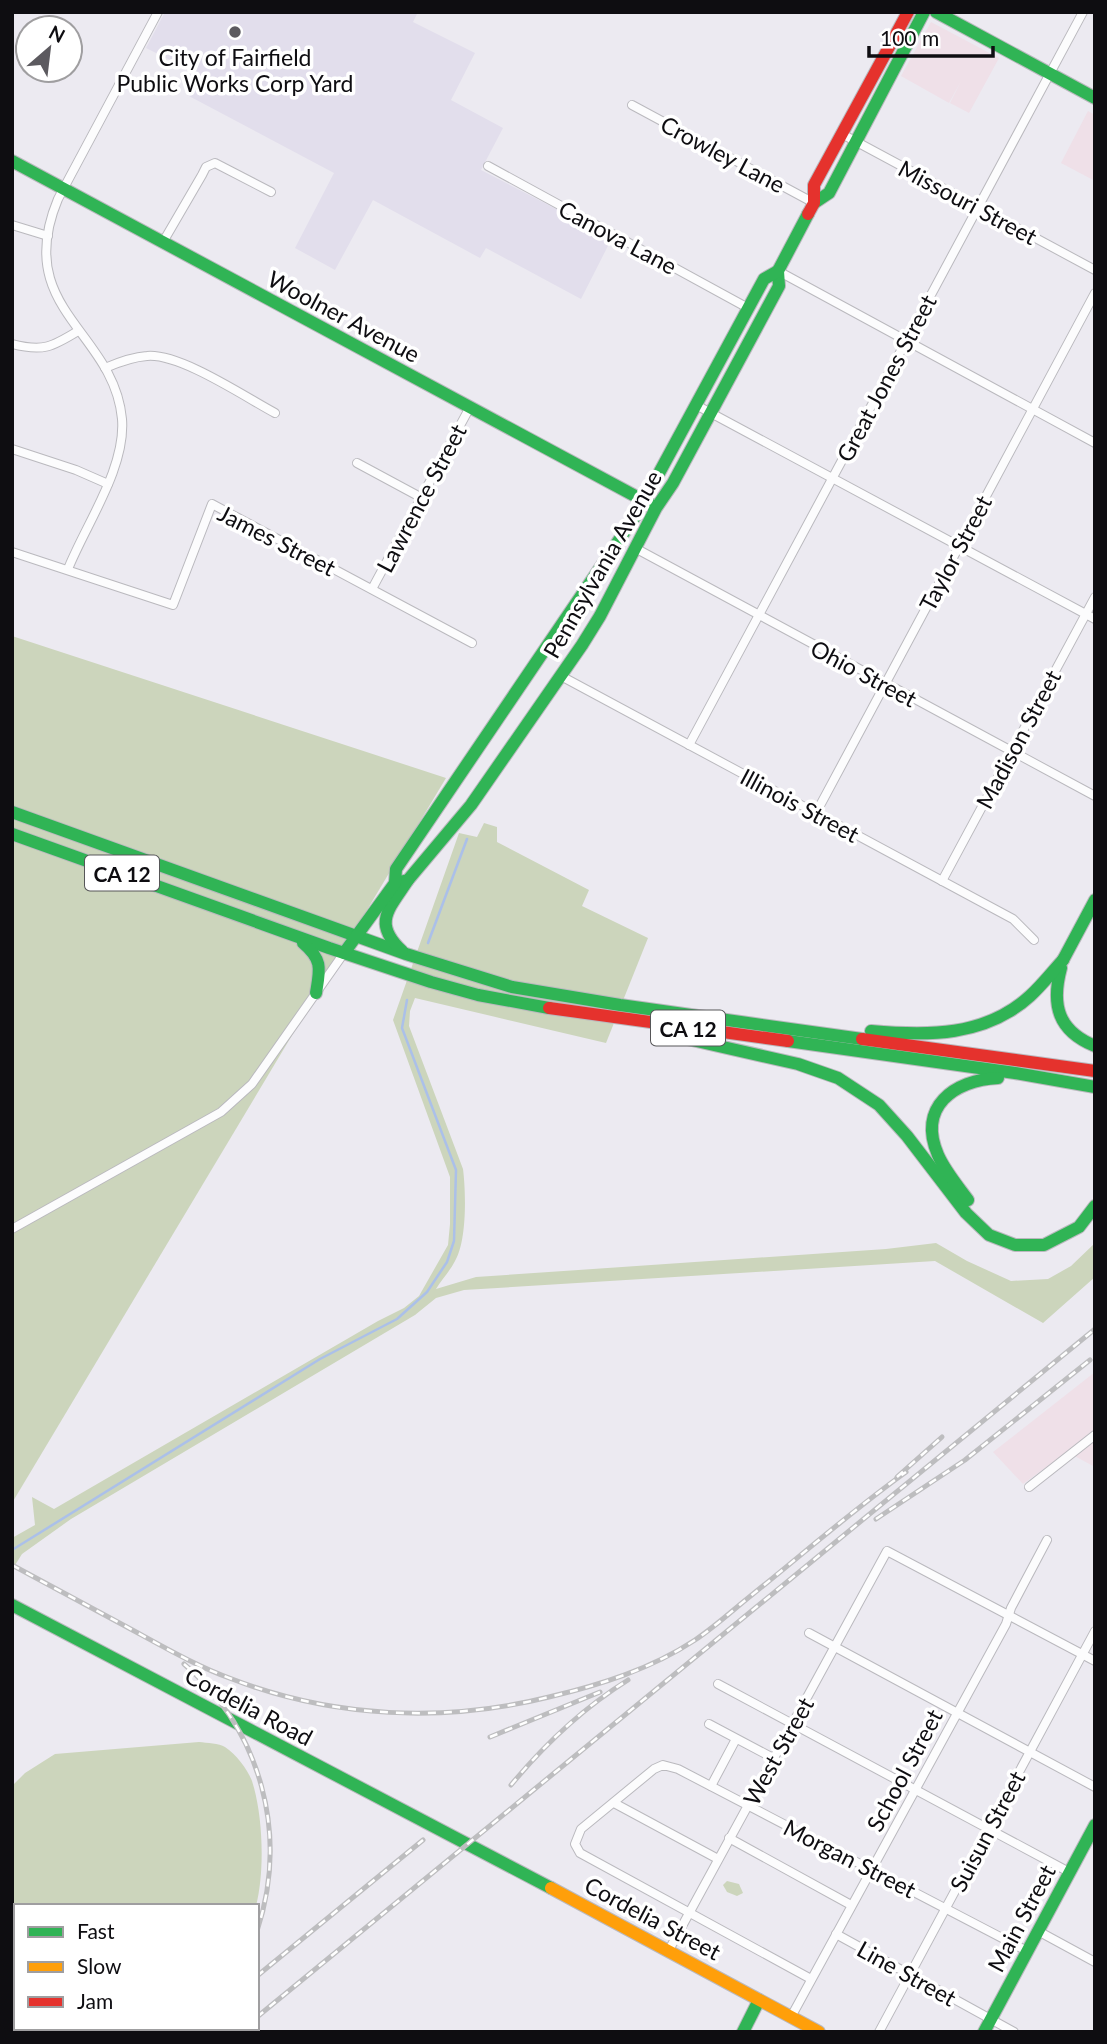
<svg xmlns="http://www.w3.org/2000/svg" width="1107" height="2044" font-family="Lato,sans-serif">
  <rect width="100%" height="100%" fill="#eceaf1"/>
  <!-- commercial -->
  <g fill="#efe0e8">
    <polygon points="931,22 999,58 969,113 950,103 961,81 949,103 901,76"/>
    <polygon points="1088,111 1095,115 1095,181 1061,163"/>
    <polygon points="1095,1372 1095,1467 1067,1452 1023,1484 993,1452"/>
  </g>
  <!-- built -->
  <polygon fill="#e2deec" points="165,12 418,12 413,22 475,53 451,100 503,128 481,170 612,238 581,299 486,248 480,258 373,200 335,270 295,248 334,173 187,95 198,74 146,48"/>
  <!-- green -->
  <g fill="#ccd5bc">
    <polygon points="12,636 446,778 12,1503"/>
    <path d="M484,823L497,827V842L589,890L582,906L648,938L606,1043L415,998L410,1011L409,1026L463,1169C466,1192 467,1241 455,1261C450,1271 442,1279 436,1289L476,1277L886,1249L936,1243L967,1261L1011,1281L1048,1279L1071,1266L1095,1243V1277L1043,1323L935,1261L464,1290L436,1298L415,1315L71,1519L22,1554L12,1570V1538L35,1525L32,1497L54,1509L378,1321L404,1308L419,1296L448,1245L450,1224V1177L393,1020L459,833L477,837Z"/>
    <path d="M199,1742C207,1743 219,1743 225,1747C236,1754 248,1770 252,1781C263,1815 265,1871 256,1906H16V2028H182L179,2032H12V1786L25,1773L55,1754Z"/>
    <polygon points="727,1881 739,1884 743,1893 737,1896 727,1892 723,1885"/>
  </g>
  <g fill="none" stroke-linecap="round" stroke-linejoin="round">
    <!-- stream -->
    <g stroke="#abc0e9" stroke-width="2.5">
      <polyline points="428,943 467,839"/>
      <polyline points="12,1550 320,1359 397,1319 427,1292 447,1262 454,1241 456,1170 402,1028 407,1000"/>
    </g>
    <defs>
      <g id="street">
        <polyline points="632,105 814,203"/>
        <polyline points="842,134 1095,270"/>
        <polyline points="488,166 748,308"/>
        <polyline points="12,225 48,236"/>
        <polyline points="163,242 202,175 206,167 215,163 271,192"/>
        <polyline points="778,271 1095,443"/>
        <path d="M12,344C43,352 52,347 78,331"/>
        <path d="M105,368C119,362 132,357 147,356C180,353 245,397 275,413"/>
        <polyline points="696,405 1095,619"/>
        <polyline points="12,449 76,470 108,484"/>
        <polyline points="357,463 422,498"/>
        <polyline points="635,548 1095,796"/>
        <polyline points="12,552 173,605 212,504 472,643"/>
        <path d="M68,569C86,524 126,468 122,419C114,331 12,309 58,199L158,12"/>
        <polyline points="372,589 470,407"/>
        <polyline points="561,676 1013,919 1034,940"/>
        <polyline points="689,745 1083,12"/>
        <polyline points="816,813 1095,293"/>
        <polyline points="942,881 1095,597"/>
        <polyline points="12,1229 221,1112 252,1084 344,953"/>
        <polyline points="1029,1487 1095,1435"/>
        <polyline points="809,1633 1095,1787"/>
        <polyline points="718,1684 1069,1872"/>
        <polyline points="709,1724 775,1759"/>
        <polyline points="711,1786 736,1739"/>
        <polyline points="614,1803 718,1859"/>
        <polyline points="729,1838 851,1905"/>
        <polyline points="1038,1931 1095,1962"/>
        <polyline points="836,1934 1014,2032"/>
        <polyline points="669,1950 887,1551 1095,1661"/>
        <polyline points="811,1979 580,1853 575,1844 581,1829 654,1769 663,1765 678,1769 1027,1951"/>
        <polyline points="791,2017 1006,1624 1011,1608 1047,1540"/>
        <polyline points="879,2032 1095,1631"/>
      </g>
      <g id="fast">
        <polyline points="936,12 1095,98"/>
        <polyline points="12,161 650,504"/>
        <polyline points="814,203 829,193 924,12"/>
        <polyline points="12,812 406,954 512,987 620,1005 862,1039"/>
        <polyline points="12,834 329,948 431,982 478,995 549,1008"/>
        <polyline points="395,883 408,880 471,805 582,645 600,616 656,508 673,483 779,286 778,271 808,214"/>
        <path d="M303,943C323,960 320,969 316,993"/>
        <path d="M402,951C372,923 389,909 408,880"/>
        <polyline points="344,953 395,883 396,869 638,512 764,279 778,271"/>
        <polyline points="1063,960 1095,900"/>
        <path d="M1061,968C1051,1005 1058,1031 1095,1046"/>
        <path d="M871,1031C927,1036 985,1037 1030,996C1042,985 1052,972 1063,960"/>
        <polyline points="657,1032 798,1064 838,1078 879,1105 907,1136 966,1213 989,1235 1015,1245 1044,1245 1079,1227 1095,1206"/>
        <polyline points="788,1041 1015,1073 1095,1087"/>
        <path d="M968,1200C957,1185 945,1171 938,1155C917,1107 954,1080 998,1078"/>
        <polyline points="12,1605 551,1888"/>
        <polyline points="743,2032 759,2000"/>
        <polyline points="984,2032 1095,1825"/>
      </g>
      <polyline id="slow" points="551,1888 819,2032"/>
      <g id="jam">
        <polyline points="808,214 814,203 814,185 908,12"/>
        <polyline points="549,1008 788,1041"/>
        <polyline points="862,1039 1095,1071"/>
      </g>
    </defs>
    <!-- street casing -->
    <use href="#street" stroke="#bab9be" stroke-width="10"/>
    <!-- fast casing -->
    <use href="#fast" stroke="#bab9be" stroke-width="14"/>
    <!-- slow casing -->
    <use href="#slow" stroke="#bab9be" stroke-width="14"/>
    <!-- jam casing -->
    <use href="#jam" stroke="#bab9be" stroke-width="14"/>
    <!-- street -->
    <use href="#street" stroke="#fcfcfd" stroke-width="8"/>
    <!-- fast -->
    <use href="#fast" stroke="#30b455" stroke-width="12"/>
    <!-- slow -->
    <use href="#slow" stroke="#ff9f0a" stroke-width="12"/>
    <!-- jam -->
    <use href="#jam" stroke="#e5322d" stroke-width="12"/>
    <defs>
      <g id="rail">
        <polyline points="897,1477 942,1437"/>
        <polyline points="876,1519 965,1460 1090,1360"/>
        <path d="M12,1565C54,1588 96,1610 138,1633C169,1650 199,1667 232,1679C333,1718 444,1723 549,1697C600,1685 651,1669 695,1640C716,1626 734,1609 753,1594C804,1553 853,1510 906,1472"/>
        <path d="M184,1664C261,1730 289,1834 257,1931"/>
        <polyline points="490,1737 600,1692"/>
        <path d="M511,1785C545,1744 583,1708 628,1680"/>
        <polyline points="257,1976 423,1840"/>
        <polyline points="257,2017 1095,1329"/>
        <polyline points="198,2032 201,2028"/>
        <polyline points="239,2032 243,2028"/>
      </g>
    </defs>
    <!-- rail casing -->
    <use href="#rail" stroke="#bdbdbf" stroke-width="5"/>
    <!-- rail -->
    <use href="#rail" stroke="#fff" stroke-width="2.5" stroke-dasharray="8" stroke-linecap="butt"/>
  </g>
  <!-- markers -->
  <circle fill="#5c5a5f" stroke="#fff" stroke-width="2.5" cx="235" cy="32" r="7"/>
  <g text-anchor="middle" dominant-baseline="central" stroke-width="7" stroke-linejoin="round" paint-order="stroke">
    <!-- shield labels -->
    <g fill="#fff" stroke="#565658" stroke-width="2">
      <rect x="85" y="855.5" width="74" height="35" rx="5"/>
      <rect x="651" y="1010.5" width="74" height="35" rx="5"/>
    </g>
    <g font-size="21" font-weight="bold" fill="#0e0d11">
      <text x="122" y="873">CA 12</text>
      <text x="688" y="1028">CA 12</text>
    </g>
    <!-- poi labels -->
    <g font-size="23" fill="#0e0d11" stroke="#fff">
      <text x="235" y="57">City of Fairfield<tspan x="235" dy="26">Public Works Corp Yard</tspan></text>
    </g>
    <!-- street labels -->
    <g font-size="23" fill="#0e0d11" stroke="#fff">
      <text transform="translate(723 154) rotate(28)">Crowley Lane</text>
      <text transform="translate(968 202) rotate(28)">Missouri Street</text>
      <text transform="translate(618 237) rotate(28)">Canova Lane</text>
      <text transform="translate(344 316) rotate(28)">Woolner Avenue</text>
      <text transform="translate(886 378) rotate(-62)">Great Jones Street</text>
      <text transform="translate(421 498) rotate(-62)">Lawrence Street</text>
      <text transform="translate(277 540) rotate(27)">James Street</text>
      <text transform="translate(955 553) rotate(-62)">Taylor Street</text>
      <text transform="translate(602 564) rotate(-60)">Pennsylvania Avenue</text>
      <text transform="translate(864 673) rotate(28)">Ohio Street</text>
      <text transform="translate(1018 739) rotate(-62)">Madison Street</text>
      <text transform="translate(800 805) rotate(28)">Illinois Street</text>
      <text transform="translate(249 1706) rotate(28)">Cordelia Road</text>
      <text transform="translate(778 1751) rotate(-61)">West Street</text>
      <text transform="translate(904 1770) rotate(-62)">School Street</text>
      <text transform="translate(987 1831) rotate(-62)">Suisun Street</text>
      <text transform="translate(850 1858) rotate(27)">Morgan Street</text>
      <text transform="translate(653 1918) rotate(28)">Cordelia Street</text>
      <text transform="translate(1021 1918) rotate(-62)">Main Street</text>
      <text transform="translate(907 1973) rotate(29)">Line Street</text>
    </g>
  </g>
  <!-- border -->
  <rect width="1107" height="2044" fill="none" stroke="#0e0d11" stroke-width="28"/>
  <!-- legend -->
  <rect x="14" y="1904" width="245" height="126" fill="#ffffff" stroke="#9f9ea0" stroke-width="2"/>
  <rect x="28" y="1927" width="35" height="10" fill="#30b455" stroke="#9f9ea0" stroke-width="2"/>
  <text x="77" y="1939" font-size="21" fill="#0e0d11">Fast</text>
  <rect x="28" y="1962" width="35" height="10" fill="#ff9f0a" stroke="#9f9ea0" stroke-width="2"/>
  <text x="77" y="1974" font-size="21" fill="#0e0d11">Slow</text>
  <rect x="28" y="1997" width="35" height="10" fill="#e5322d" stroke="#9f9ea0" stroke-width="2"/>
  <text x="77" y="2009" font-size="21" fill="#0e0d11">Jam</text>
  <!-- north arrow -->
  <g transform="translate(49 49) rotate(28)"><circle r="33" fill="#ffffff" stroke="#9f9ea0" stroke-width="2"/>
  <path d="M0-5L12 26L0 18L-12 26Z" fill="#5c5a5f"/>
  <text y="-10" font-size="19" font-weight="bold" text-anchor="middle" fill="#0e0d11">N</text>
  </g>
  <!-- scale -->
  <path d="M869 46v10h124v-10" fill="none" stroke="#0e0d11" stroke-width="3.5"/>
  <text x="880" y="46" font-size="21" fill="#0e0d11" stroke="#ffffff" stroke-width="5" paint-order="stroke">100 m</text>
</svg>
